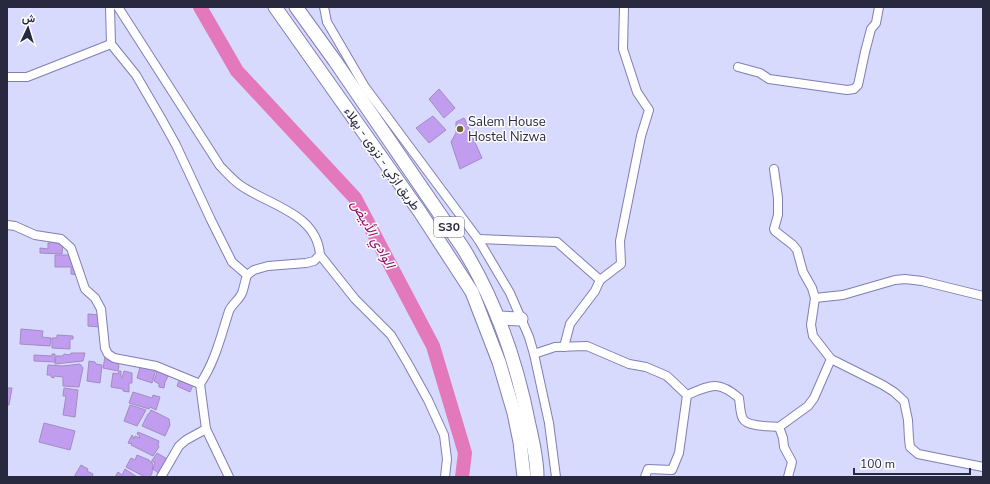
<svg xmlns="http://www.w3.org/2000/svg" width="990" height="484" font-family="'Nunito Sans',Vazirmatn,sans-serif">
  <rect width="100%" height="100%" fill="#d7d9fd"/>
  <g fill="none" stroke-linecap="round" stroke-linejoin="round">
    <!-- river -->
    <polyline stroke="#e378bb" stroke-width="14" points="200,7 237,71 355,198 433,346 465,453 462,477"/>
  </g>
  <!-- building -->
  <g fill="#c19df0" stroke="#a28bc1">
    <polygon points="439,89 455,108 444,118 429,99"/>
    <polygon points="433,116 446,130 429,143 416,128"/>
    <polygon points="464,118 482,158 460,169 451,142 456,133 456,122"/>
    <polygon points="51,241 63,243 62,254 40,253 40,248 48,249 48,243 51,243"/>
    <polygon points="55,255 73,255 73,267 76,267 79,275 71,274 71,267 55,267"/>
    <polygon points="88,314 99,315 99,327 88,326"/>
    <polygon points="21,329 43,331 42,337 51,338 50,346 20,344"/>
    <polygon points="57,335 73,336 73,339 70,339 70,349 52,348 52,338 57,338"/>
    <polygon points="71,353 85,353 83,361 55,364 56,356 63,356 64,354 70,355"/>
    <polygon points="52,354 55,354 55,362 34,361 34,355 52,356"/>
    <polygon points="105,357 117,361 119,366 118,371 103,368"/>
    <polygon points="89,361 95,362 96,364 102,365 100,383 87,381"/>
    <polygon points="80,364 83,368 79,387 63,386 63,377 54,376 54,378 51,377 51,375 47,375 48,365 63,366"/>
    <polygon points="141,364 156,369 152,383 137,378"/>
    <polygon points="158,369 170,373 165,382 164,388 159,387 159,384 154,381"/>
    <polygon points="119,371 121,371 121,377 122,378 124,371 132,373 132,383 129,383 129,392 123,391 123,389 111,387 113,373 118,374"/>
    <polygon points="180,378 193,385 190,392 177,386"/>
    <polygon points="7,388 12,388 9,405 7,405"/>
    <polygon points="64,388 78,390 75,417 63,415 66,396 63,396"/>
    <polygon points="133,392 152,398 153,395 160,397 156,410 150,407 149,409 129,403"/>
    <polygon points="130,405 146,410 137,426 124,421"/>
    <polygon points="151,410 169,419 170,425 165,436 142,426 148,414 149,414"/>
    <polygon points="44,423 75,431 70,450 39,442"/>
    <polygon points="138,432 159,441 158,445 159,447 153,456 131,445 132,444 128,443 132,435 134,439 135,436 140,438 139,435 137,434"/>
    <polygon points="157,453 169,460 161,475 153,469 155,462 151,462"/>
    <polygon points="137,455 149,460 150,462 153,464 152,473 150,477 145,477 126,467 131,458 135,460"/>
    <polygon points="81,465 88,469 87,471 93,474 92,477 74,477"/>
    <polygon points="125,469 137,477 115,477 118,472 122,475"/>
  </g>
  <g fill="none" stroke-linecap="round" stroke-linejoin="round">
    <defs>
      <g id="minor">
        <path d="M110,7L111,44L136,75L161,118L176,145L211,220L232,262L247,275C245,281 244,288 242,293C239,300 232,304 229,311C221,336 215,362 200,384L206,429L229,477"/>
        <path d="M118,7L220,166C226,172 233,180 240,185C268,205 317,213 320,255L314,261L306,263L268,266L254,270L247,275"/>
        <polyline points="324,7 327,22 365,87 478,239 510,293 529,337 534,354 549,423 556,477"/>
        <polyline points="738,67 760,73 769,79 847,90 854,89 858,85 865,52 871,29 876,23 879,7"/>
        <polyline points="7,77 27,77 111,44"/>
        <polyline points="774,169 778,198 778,215 774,229 775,231 793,245 797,250 803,272 812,288 815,298 811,325 813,336 831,359"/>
        <polyline points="7,225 15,226 35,235 61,239 71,248 85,289 95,298 101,309 105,348 108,354 114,358 156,366 200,384"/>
        <polyline points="478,239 557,242 600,280"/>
        <polyline points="320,255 355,299 391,335 407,362 428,400 444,435 447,459 445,477"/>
        <polyline points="815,298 843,295 895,280 905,279 922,281 983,296"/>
        <polyline points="564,347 570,324 595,291 600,280 621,264 620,241 641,136 649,110 637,92 623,49 624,7"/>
        <polyline points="534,354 555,347 587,346 629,364 646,367 667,376 687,395 679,453 672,470 648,469 645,477"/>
        <path d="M687,395C711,385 718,380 739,398C740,404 740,414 743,419C748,427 770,426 779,427L808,406L814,398L831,359L883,385L894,392L904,401L908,420L909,439L910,447L918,454L983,467"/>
        <polyline points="779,427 783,438 784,447 792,462 788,477"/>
        <polyline points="161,477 179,446 186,440 206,429"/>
      </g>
      <g id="primary">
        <polyline points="275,7 420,212 472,292 499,362 514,413 520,442 524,477"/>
        <path d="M296,7L335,61L463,248C496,302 517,363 529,425C533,442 537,460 537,477"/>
        <polyline points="498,318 521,319"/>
      </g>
    </defs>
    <!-- minor casing -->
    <use href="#minor" stroke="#7f7fb6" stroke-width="10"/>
    <!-- primary casing -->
    <use href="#primary" stroke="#7f7fb6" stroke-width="15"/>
    <!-- minor -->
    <use href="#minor" stroke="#fff" stroke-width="8"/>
    <!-- primary -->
    <use href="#primary" stroke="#fff" stroke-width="13"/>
  </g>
  <!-- markers -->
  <circle fill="#6b6632" stroke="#fdfdfd" stroke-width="1.5" cx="460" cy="129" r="4"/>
  <g text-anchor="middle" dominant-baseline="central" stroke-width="3" stroke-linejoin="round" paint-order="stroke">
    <!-- shield labels -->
    <rect fill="#fdfdfd" stroke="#686878" stroke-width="1" x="434" y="217" width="30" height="20" rx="3"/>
    <g font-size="12" font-weight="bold" fill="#28283f">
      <text x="449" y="227">S30</text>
    </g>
    <!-- poi labels -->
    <g font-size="13" fill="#28283f" stroke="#fdfdfd" text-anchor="start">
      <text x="468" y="122">Salem House<tspan x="468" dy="15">Hostel Nizwa</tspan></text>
    </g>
    <!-- street labels -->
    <g font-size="13" fill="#28283f" stroke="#fdfdfd">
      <text transform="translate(382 159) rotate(55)">طريق ازكي - نزوى - بهلاء</text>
    </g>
    <!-- water labels -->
    <g font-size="14" font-style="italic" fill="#94116f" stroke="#fdfdfd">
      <text transform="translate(373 234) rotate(61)">الوادي الأبيض</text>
    </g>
  </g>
  <!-- border -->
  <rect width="990" height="484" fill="none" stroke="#28283f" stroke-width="16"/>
  <!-- north arrow -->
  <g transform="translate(28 28) rotate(4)" stroke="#fdfdfd" stroke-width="3" paint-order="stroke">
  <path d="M0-3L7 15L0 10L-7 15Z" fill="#28283f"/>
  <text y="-6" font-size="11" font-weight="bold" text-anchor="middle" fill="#28283f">ش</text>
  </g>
  <!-- scale -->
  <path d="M854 468v6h116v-6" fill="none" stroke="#28283f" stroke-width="2"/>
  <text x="860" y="468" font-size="12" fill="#28283f" stroke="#fdfdfd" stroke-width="3" paint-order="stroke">100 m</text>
</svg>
